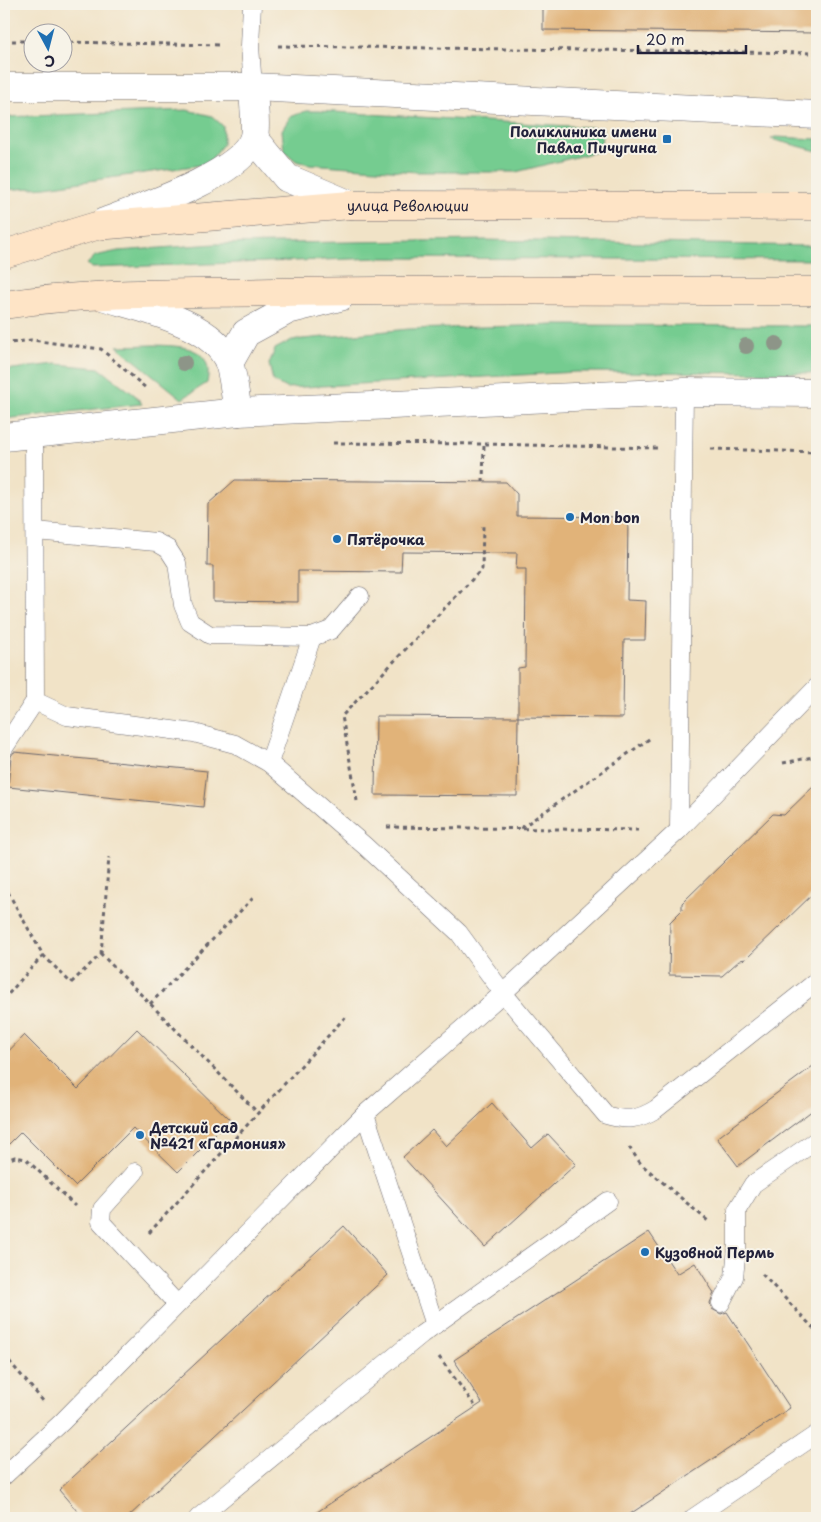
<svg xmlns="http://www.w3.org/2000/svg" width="821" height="1522" font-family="'Playpen Sans',sans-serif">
  <rect width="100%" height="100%" fill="#f7f3e8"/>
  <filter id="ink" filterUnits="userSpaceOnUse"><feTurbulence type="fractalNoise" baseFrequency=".02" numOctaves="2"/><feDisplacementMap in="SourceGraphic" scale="10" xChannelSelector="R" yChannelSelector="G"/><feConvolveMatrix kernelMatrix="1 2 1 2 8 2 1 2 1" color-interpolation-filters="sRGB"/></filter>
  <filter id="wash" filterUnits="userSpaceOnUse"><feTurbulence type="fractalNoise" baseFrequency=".0096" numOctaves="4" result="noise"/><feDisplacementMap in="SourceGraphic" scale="20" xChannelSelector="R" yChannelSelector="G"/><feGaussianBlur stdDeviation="1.12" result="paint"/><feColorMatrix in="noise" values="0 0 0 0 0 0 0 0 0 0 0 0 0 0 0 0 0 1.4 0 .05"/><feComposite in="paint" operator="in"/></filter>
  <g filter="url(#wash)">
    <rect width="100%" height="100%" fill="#f1e3c7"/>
    <!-- green -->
    <g fill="#75cc90" stroke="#4c7766">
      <polygon points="187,110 212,116 223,126 223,144 208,164 46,187 4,190 4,117"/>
      <polygon points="306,111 318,111 603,128 600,151 516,172 417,172 309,164 296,161 284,151 282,130 290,117"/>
      <polygon points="775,137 817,139 817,151 771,139"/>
      <polygon points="483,240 817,246 817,260 381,258 92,268 87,264 95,256 118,251 215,244"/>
      <polygon points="556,325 817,326 817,373 576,372 286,388 273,381 269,364 275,349 292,340 409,329"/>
      <path d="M153,345C180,346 215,345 207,383L182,399L117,346Z"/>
      <polygon points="56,364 99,368 136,396 142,404 4,419 4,370"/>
    </g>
    <g id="blocks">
      <!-- building -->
      <g fill="#e1b379">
        <polygon points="543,4 817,4 817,33 543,30"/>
        <polygon points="235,480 506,482 517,494 517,516 628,517 627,600 646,601 645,640 624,640 623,718 518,717 518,668 525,667 526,569 516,569 517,553 402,552 401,572 298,571 298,602 213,601 213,566 207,566 208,504"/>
        <polygon points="376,716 518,717 517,796 375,795"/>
        <polygon points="14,752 207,771 203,807 8,787 11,756"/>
        <polygon points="817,783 817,890 746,959 740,960 722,976 669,975 670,922 682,910 682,903 773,814 784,815"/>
        <polygon points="137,1029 230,1120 178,1172 133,1128 75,1186 21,1132 4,1149 4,1056 24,1035 78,1089"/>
        <polygon points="817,1063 817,1107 738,1166 717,1138"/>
        <polygon points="492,1103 532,1148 548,1134 576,1164 485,1247 403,1157 432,1130 446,1146"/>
        <polygon points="344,1226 388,1275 127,1518 83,1518 59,1490"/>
        <polygon points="649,1232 677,1274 695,1263 714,1293 710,1303 712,1309 721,1314 727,1312 790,1408 624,1518 308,1518 482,1403 454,1360"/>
      </g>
    </g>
  </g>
  <g filter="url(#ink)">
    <use href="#blocks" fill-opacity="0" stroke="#6a666c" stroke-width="1"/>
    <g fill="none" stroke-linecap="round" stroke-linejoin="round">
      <defs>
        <g id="service">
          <polyline points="252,4 250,46 253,87"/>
          <path d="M34,433L35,701L67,716L194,733L235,744L269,763L365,846L459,933L503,993L606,1115C626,1121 638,1120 656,1109L817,981"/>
          <polyline points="35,531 156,542 168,549 177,563 183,605 190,622 210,635 312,637 331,630 360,596"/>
          <polyline points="4,748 35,701"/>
          <polyline points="269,763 312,637"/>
          <polyline points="679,830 684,392"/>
          <polyline points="365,1114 435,1325"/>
          <polyline points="135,1172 102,1209 101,1222 177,1304"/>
          <polyline points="721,1303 734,1277 737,1249 737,1210 753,1184 817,1140"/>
          <polyline points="4,1476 62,1422 365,1114 503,993 679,830 817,687"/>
          <polyline points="198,1518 422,1334 608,1201"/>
          <polyline points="693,1518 817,1434"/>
        </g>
        <g id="minor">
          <polyline points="4,87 253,87 817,115"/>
          <polyline points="254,138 287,178 351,205"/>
          <path d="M104,222C138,209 244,174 254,137C257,122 253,102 253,87"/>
          <path d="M105,297C141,308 214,323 229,363C234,378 235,397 238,412"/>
          <polyline points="229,363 246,333 288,310 340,297"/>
          <polyline points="4,437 238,412 684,392 817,393"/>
        </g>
        <g id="secondary">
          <path id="s1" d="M4,254L96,226L351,205L817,206"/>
          <path d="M4,305C92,291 184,294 273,292C454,289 636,291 817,291"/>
        </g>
      </defs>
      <!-- service casing -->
      <use href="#service" stroke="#6a666c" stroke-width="19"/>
      <!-- minor casing -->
      <use href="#minor" stroke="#6a666c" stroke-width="29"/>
      <!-- secondary casing -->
      <use href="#secondary" stroke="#6a666c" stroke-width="29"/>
      <!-- path -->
      <g stroke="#6a666c" stroke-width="3" stroke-dasharray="4 4" stroke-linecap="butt">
        <polyline points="4,41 32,41"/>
        <polyline points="62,42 222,45"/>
        <polyline points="278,46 817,53"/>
        <polyline points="4,344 31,340 101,349 147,389"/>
        <polyline points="333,443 484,444 657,448"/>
        <polyline points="711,449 817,452"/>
        <polyline points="483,482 484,444"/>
        <polyline points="783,763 813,757 817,753"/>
        <polyline points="357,801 342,716 482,569 483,526"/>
        <polyline points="387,827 638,830"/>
        <polyline points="521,828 652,737"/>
        <polyline points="4,885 43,955 4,999"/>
        <polyline points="101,954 109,857"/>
        <polyline points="43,955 71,983 101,954 258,1113"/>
        <polyline points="150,1004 253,898"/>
        <polyline points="629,1147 641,1164 708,1221"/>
        <polyline points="4,1161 15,1157 26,1159 75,1206"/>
        <polyline points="149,1233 348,1014"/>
        <polyline points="762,1274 817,1332"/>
        <polyline points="4,1355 44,1402"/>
        <polyline points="439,1357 476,1407"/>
      </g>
      <!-- service -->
      <use href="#service" stroke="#fff" stroke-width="18"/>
      <!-- minor -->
      <use href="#minor" stroke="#fff" stroke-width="28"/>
      <!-- secondary -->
      <use href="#secondary" stroke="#fee4c6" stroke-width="28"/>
    </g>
    <!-- trees -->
    <g fill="#8d9588">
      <circle cx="776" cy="344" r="8"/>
      <circle cx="746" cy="346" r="8"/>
      <circle cx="184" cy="363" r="8"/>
    </g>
  </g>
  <!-- markers -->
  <g fill="#1f6fb2" stroke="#f7f3e8" stroke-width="2">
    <rect x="662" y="134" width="10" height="10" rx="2.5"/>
    <circle cx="570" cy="517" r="5"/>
    <circle cx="337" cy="539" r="5"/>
    <circle cx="140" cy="1135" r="5"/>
    <circle cx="645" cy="1252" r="5"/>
  </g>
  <g text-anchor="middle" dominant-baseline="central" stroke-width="4" stroke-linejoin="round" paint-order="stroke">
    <!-- poi labels -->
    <g font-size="14" font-weight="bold" fill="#22223b" stroke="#f7f3e8" text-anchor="start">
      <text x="657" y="131" text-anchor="end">Поликлиника имени<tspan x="657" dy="16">Павла Пичугина</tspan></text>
      <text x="580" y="517">Mon bon</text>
      <text x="347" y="539">Пятёрочка</text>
      <text x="150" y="1127">Детский сад<tspan x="150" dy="16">№421 «Гармония»</tspan></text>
      <text x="655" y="1252">Кузовной Пермь</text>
    </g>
    <!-- street labels -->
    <g font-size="14" fill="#22223b" stroke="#f7f3e8">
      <text stroke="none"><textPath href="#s1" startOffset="409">улица Революции</textPath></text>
    </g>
  </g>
  <!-- margin -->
  <rect width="821" height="1522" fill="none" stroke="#f7f3e8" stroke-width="20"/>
  <!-- north arrow -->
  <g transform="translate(48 48) rotate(173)"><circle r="24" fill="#f7f3e8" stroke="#a29fa3"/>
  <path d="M0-4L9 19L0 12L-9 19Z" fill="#1f6fb2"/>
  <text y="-8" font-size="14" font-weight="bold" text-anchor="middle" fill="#22223b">С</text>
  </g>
  <!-- scale -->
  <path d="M638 45v8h108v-8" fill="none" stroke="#22223b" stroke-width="2.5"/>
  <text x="646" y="45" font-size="15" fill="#22223b" stroke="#f7f3e8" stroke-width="4" paint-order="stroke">20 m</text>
</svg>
